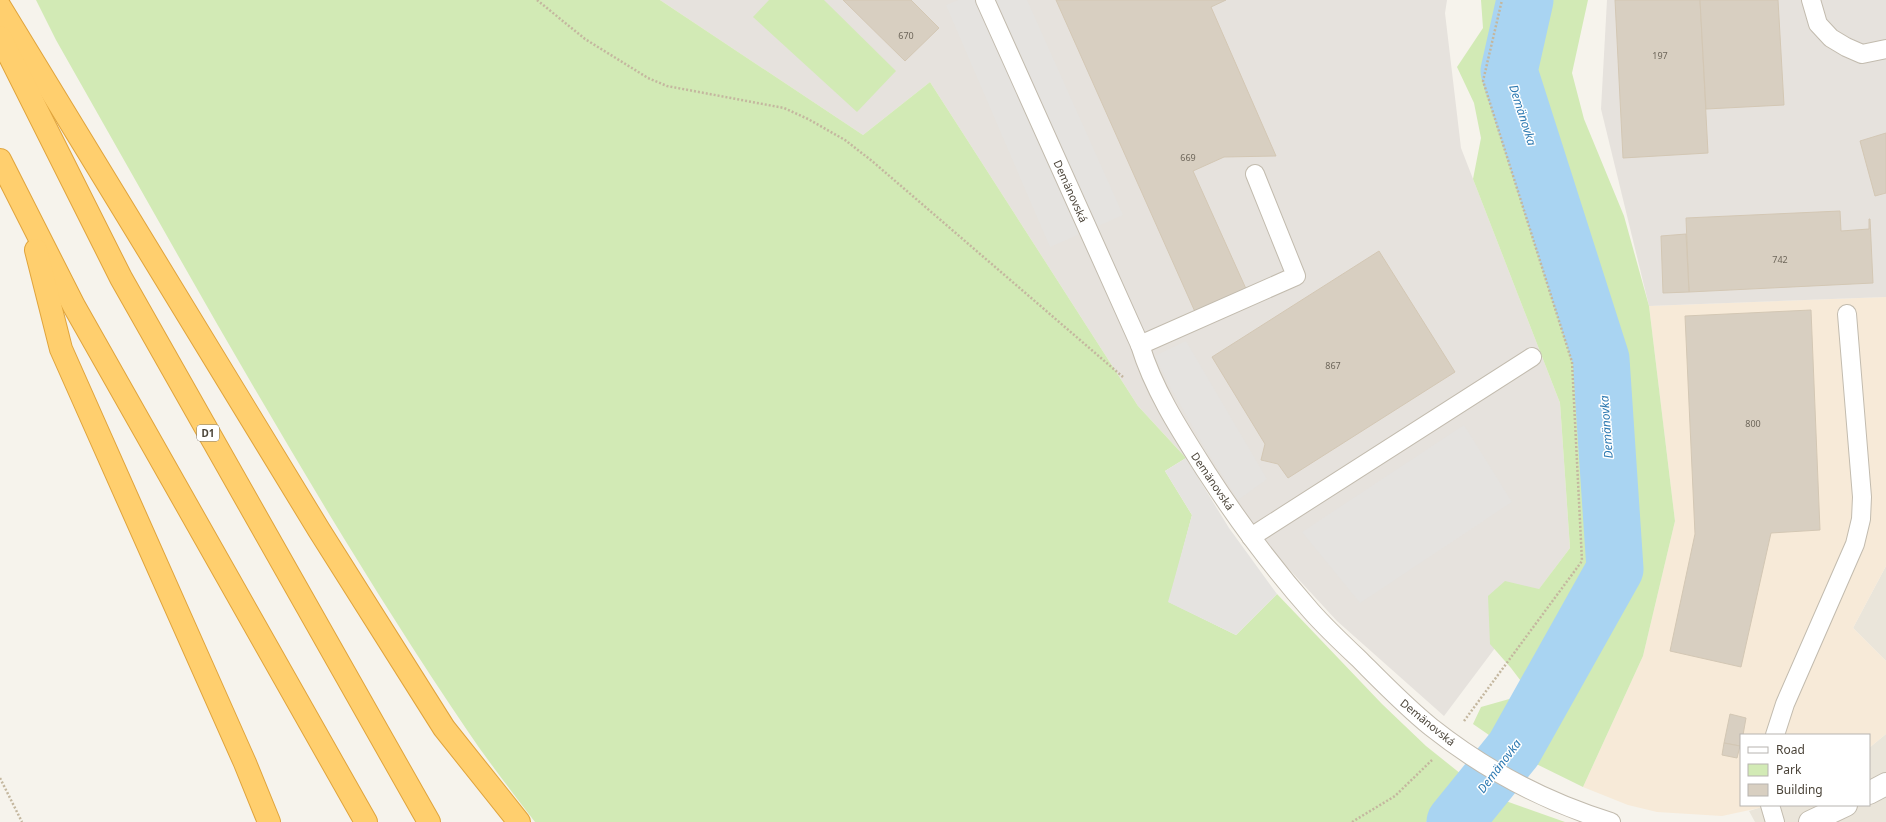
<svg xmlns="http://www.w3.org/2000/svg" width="1886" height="822" font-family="'Noto Sans',sans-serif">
  <rect width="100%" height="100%" fill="#f6f3ec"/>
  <!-- residential -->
  <g fill="#eae5da">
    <polygon points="1886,566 1886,661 1853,628"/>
    <polygon points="1886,734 1886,822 1755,822 1749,811 1768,805 1869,805 1869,748"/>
  </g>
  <!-- commercial -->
  <polygon fill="#f7ead8" points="1886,297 1886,566 1853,628 1886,661 1886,734 1869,748 1869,735 1741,735 1741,805 1773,805 1722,816 1657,812 1628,805 1583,787 1643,656 1675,521 1649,306"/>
  <!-- industrial -->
  <g fill="#e6e2dd">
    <polygon points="660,0 1447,0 1445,13 1461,148 1560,403 1570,548 1444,716 1337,621 1138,406 930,82 863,135"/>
    <polygon points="1607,0 1886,0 1886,297 1649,306 1601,109"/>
  </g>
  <!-- green -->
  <g fill="#d2eab5">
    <path d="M36,0H660L863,135L930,82L1138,406L1186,458L1165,471L1192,515L1169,602L1236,635L1277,594L1382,704L1426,746L1466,778L1447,806L1426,822H535C513,793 490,764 469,733C318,510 189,274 56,40Z"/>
    <polygon points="769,0 824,0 896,71 857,112 753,17"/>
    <polygon points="1481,0 1588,0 1572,73 1584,119 1624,216 1649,306 1675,521 1643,656 1583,787 1518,755 1473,724 1481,707 1530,693 1511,668 1490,644 1488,596 1505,581 1539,589 1570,548 1560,403 1473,179 1481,138 1474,103 1457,67 1483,28"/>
    <polygon points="1503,800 1565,822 1482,822"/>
  </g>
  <!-- parking -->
  <g fill="#e5e3e0">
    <polygon points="959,0 1027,0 1123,215 1050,247 946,5"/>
    <polygon points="1186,341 1267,479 1238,500 1203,445 1169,385 1155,356"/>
    <polygon points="1464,425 1512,502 1360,603 1302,532"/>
    <polygon points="1186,458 1229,528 1277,594 1236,635 1168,602 1192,515 1165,471"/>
  </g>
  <!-- water -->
  <polygon fill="#a9d4f2" points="1466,778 1503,800 1482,822 1426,822 1447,806"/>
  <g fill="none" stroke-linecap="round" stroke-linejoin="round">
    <!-- river -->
    <polyline stroke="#a9d4f2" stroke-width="57" points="1455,822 1514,749 1615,569 1601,359 1509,71 1525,0"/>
  </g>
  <!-- building -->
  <g fill="#d8cfc1" stroke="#d3c7b4">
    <polygon points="843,0 911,0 939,28 905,61"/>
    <polygon points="1056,0 1226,0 1211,7 1276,156 1224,157 1193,171 1247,291 1196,314"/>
    <polygon points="1615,0 1700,0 1708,153 1623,158"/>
    <polygon points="1700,0 1778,0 1784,105 1706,109"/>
    <polygon points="1886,133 1886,193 1875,196 1860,141"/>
    <polygon points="1840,211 1841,231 1869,229 1869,219 1870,219 1873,283 1689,292 1686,218"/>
    <polygon points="1686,234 1689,292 1663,293 1661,236"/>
    <polygon points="1379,251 1455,372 1288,478 1278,464 1261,460 1265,444 1212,357"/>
    <polygon points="1811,310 1820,530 1771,533 1741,667 1670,651 1695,534 1685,316"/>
    <polygon points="1730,714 1746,718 1743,735 1741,735 1740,746 1724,743"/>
    <polygon points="1724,743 1740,746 1737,758 1722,755"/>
  </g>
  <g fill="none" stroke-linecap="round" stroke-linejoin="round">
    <defs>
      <g id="lane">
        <path d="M985,0L1140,345C1154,391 1181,432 1207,473C1238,521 1273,568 1311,611C1326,628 1342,643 1358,658C1381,681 1405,706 1431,727C1484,769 1546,802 1611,822"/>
        <polyline points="1811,0 1818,24 1831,38 1846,47 1862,54 1886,49"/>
        <polyline points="1140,345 1296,276 1255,174"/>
        <polyline points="1251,537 1532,357"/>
        <polyline points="1775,735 1785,704 1855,544 1861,519 1862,497 1847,314"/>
        <polyline points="1770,805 1775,822"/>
      </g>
      <g id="street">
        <polyline points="1869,793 1886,784"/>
        <polyline points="1810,822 1846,805"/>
      </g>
      <g id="highway">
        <polyline points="0,7 319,530 444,728 519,822"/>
        <polyline points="0,37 121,278 429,822"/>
        <polyline points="0,160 74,306 366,822"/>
        <polyline points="36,250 61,349 245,763 269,822"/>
      </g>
    </defs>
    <!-- lane casing -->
    <use href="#lane" stroke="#c2bbae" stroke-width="20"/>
    <!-- street casing -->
    <use href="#street" stroke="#c2bbae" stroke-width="24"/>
    <!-- highway casing -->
    <use href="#highway" stroke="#e0a43c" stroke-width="24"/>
    <!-- path -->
    <g stroke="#c4b79f" stroke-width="2.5" stroke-dasharray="2 2" stroke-linecap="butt">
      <polyline points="537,0 585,39 648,78 667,86 784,108 808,119 845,140 872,161 1123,377"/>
      <polyline points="1464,721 1582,561 1572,362 1483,81 1502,0"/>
      <polyline points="0,778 22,822"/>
      <polyline points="1352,822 1395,796 1432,760"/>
    </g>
    <!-- lane -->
    <use href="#lane" stroke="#fff" stroke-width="18"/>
    <!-- street -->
    <use href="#street" stroke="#fff" stroke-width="22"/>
    <!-- highway -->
    <use href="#highway" stroke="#ffcf6e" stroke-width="22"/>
  </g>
  <g text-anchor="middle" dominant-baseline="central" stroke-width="3" stroke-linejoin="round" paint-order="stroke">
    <!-- number labels -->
    <g font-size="9" fill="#6e675b">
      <text x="906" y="35">670</text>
      <text x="1660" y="55">197</text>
      <text x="1188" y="157">669</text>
      <text x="1780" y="259">742</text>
      <text x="1333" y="365">867</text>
      <text x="1753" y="423">800</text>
    </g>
    <!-- shield labels -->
    <rect fill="#fff" stroke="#817c74" stroke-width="1" x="197" y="425" width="22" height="16" rx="3"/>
    <g font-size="10" font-weight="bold" fill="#4b4439">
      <text x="208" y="433">D1</text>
    </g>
    <!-- street labels -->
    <g font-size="11" fill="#4b4439" stroke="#fff">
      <text transform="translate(1071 191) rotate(66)">Demänovská</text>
      <text transform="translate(1213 481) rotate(56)">Demänovská</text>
      <text transform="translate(1428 722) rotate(39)">Demänovská</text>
    </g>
    <!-- water labels -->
    <g font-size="12" font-style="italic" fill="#2e7ab2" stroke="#fff">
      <text transform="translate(1523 115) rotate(72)">Demänovka</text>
      <text transform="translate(1606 427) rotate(-94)">Demänovka</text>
      <text transform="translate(1499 766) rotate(-53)">Demänovka</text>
    </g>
  </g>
  <!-- legend -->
  <rect x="1740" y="734" width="130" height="72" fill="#ffffff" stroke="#b7b4b0"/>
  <rect x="1748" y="747" width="20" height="6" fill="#ffffff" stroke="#b7b4b0"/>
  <text x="1776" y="754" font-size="12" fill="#4b4439">Road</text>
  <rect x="1748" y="764" width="20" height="12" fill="#d2eab5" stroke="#b7b4b0"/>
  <text x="1776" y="774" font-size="12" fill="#4b4439">Park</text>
  <rect x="1748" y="784" width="20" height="12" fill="#d8cfc1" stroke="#b7b4b0"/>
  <text x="1776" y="794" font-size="12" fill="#4b4439">Building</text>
</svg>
